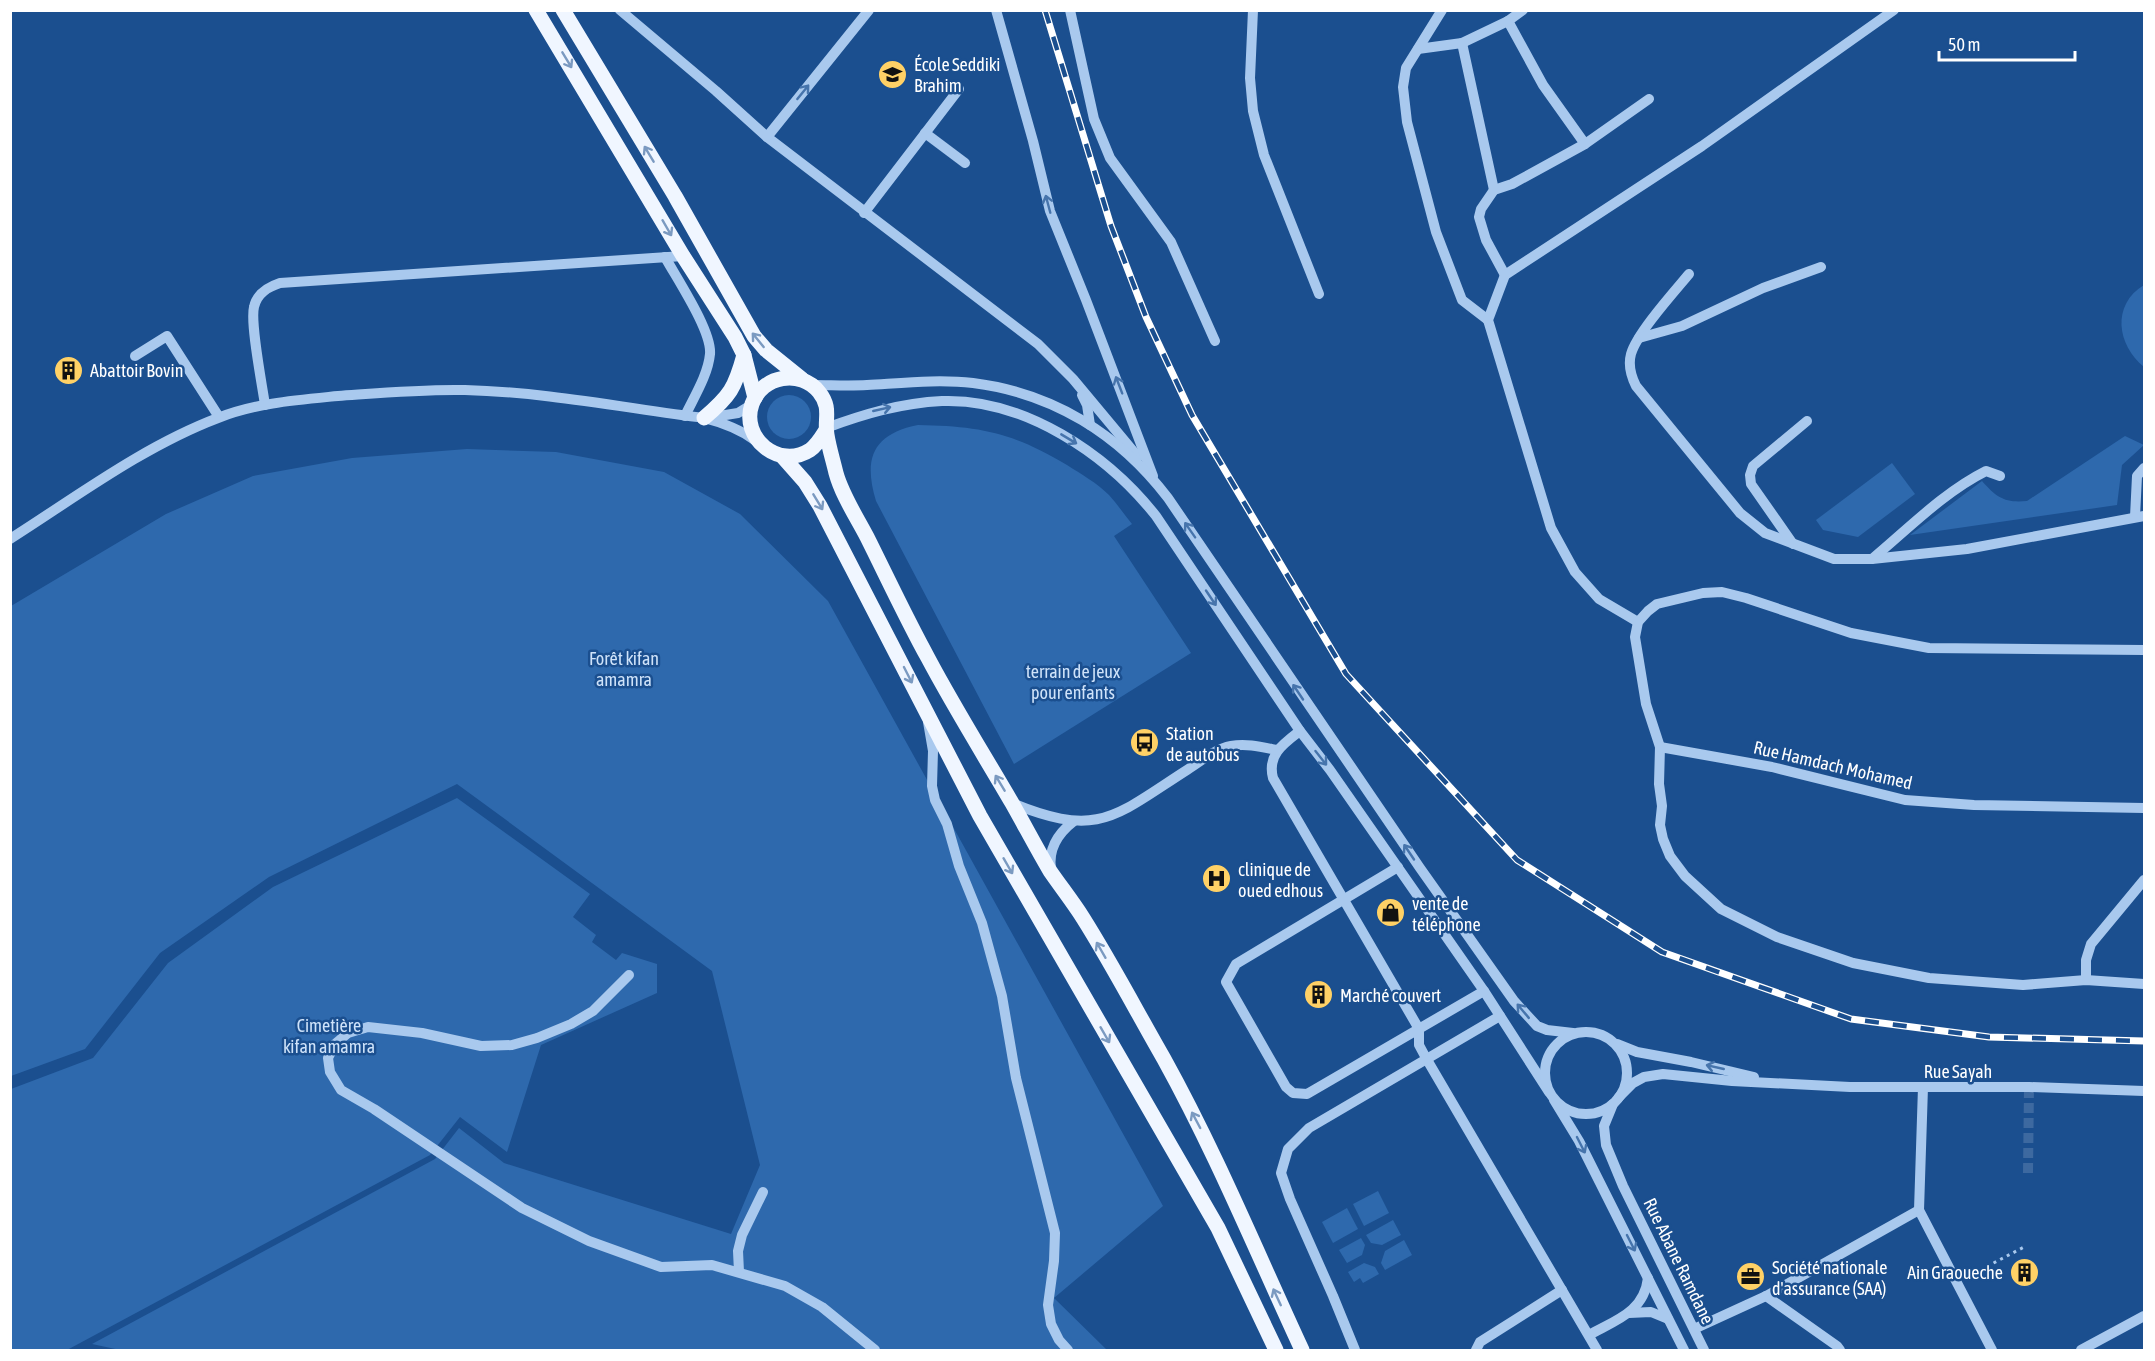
<svg xmlns="http://www.w3.org/2000/svg" width="2155" height="1361" font-family="'Asap Condensed',sans-serif">
  <rect width="100%" height="100%" fill="#1b4f8f"/>
  <!-- green -->
  <g fill="#2e69ad">
    <path d="M2144,285V367C2117,345 2111,305 2144,285Z"/>
    <circle cx="789" cy="417" r="22"/>
    <path d="M918,425C980,426 1014,433 1067,465C1081,474 1097,483 1109,495C1117,504 1124,514 1132,524L1114,536L1191,653L1014,764L876,501C863,458 873,434 918,425Z"/>
    <path d="M2125,436L2144,445L2122,465L2117,505L1910,535L1982,481C1997,498 2005,503 2027,501Z"/>
    <polygon points="467,449 556,452 664,472 740,514 828,601 1163,1206 1054,1298 1107,1350 120,1350 92,1344 435,1159 459,1128 504,1163 731,1234 760,1165 712,971 457,784 269,877 160,953 85,1049 11,1076 11,606 166,514 253,476 352,458"/>
    <polygon points="1892,463 1915,494 1858,537 1823,530 1816,520"/>
    <polygon points="457,798 590,894 573,917 596,935 592,942 616,960 622,953 657,964 657,993 541,1045 507,1152 460,1117 430,1155 67,1350 11,1350 11,1089 93,1058 168,963 273,887"/>
    <polygon points="1378,1191 1389,1213 1364,1226 1353,1204"/>
    <polygon points="1347,1208 1358,1229 1333,1243 1322,1222"/>
    <polygon points="1393,1220 1401,1235 1382,1245 1371,1243 1366,1235"/>
    <polygon points="1361,1238 1365,1245 1362,1255 1347,1263 1339,1250"/>
    <polygon points="1404,1240 1412,1255 1385,1270 1381,1263 1385,1251"/>
    <polygon points="1364,1263 1375,1267 1379,1274 1363,1283 1360,1278 1354,1282 1348,1272"/>
  </g>
  <g fill="none" stroke-linecap="round" stroke-linejoin="round">
    <!-- minor-tunnel -->
    <polyline stroke="#3d69a0" stroke-width="10" stroke-dasharray="10 5" stroke-linecap="butt" points="2028,1173 2029,1087"/>
    <!-- path -->
    <polyline stroke="#a9c9ee" stroke-width="3" stroke-dasharray="3 4.5" stroke-linecap="butt" points="1967,1277 2024,1247"/>
    <!-- minor -->
    <g stroke="#a9c9ee" stroke-width="10">
      <polyline points="620,10 716,91 767,137 1038,344 1073,379 1138,457"/>
      <polyline points="996,10 1033,141 1050,211 1086,300 1153,476"/>
      <polyline points="1070,10 1094,119 1110,158 1171,242 1215,341"/>
      <polyline points="1253,10 1250,78 1253,111 1264,155 1319,294"/>
      <polyline points="1442,10 1406,68 1403,87 1407,122 1436,232 1462,300 1488,320"/>
      <polyline points="1508,21 1543,85 1585,144"/>
      <polyline points="1462,43 1494,190"/>
      <polyline points="1418,49 1462,43 1508,21 1523,10"/>
      <polyline points="925,133 965,163"/>
      <polyline points="767,137 869,10"/>
      <polyline points="864,213 959,89"/>
      <path d="M665,257C677,279 712,331 710,354C708,375 694,397 685,416"/>
      <path d="M1689,274C1674,292 1637,333 1631,354C1628,365 1631,376 1636,386L1740,513L1765,533L1834,559H1872L1967,549L2144,516"/>
      <polyline points="1505,275 1486,240 1479,217 1481,209 1494,190 1512,184 1585,144 1649,99"/>
      <polyline points="1639,338 1682,326 1763,288 1821,267"/>
      <polyline points="135,356 167,336 219,417"/>
      <path d="M812,385C831,385 849,386 867,385C902,383 938,379 973,383C1053,393 1119,434 1168,498L1420,868L1514,1001L1537,1026L1547,1030L1573,1033"/>
      <polyline points="1082,395 1087,405 1090,425"/>
      <path d="M265,405C262,384 250,323 254,307C257,293 268,287 280,283L683,256"/>
      <polyline points="713,417 738,413 751,405"/>
      <path d="M826,428C864,414 901,403 942,401C1024,398 1107,454 1156,516L1300,731L1330,770L1484,991L1549,1092"/>
      <polyline points="2135,517 2137,476 2144,468"/>
      <path d="M10,539C76,497 144,446 218,418C256,403 297,400 338,396C380,393 423,389 465,390C545,392 625,408 704,418C724,423 740,429 756,441"/>
      <polyline points="1793,544 1751,484 1750,475 1753,466 1807,421"/>
      <path d="M1872,559C1908,529 1944,492 1986,471L2000,476"/>
      <polyline points="1638,622 1599,599 1575,572 1551,528 1488,320 1505,275 1702,146 1894,10"/>
      <polyline points="2144,650 1929,648 1851,633 1746,598 1722,592 1703,593 1657,604 1648,611 1638,622 1635,637 1646,704 1660,747 1659,784 1662,806 1660,825 1663,839 1670,856 1685,876 1721,909 1777,937 1853,963 1929,978 2023,985 2086,980 2144,984"/>
      <polyline points="928,722 933,751 932,786 935,800 947,824 959,866 982,923 1002,996 1016,1078 1055,1233 1054,1261 1048,1305 1051,1324 1059,1340 1068,1350"/>
      <path d="M1300,731C1283,744 1267,755 1273,778L1419,1029V1045L1426,1058L1597,1350"/>
      <polyline points="1660,747 1772,767 1905,800 1974,805 2144,808"/>
      <path d="M1012,803C1099,839 1115,816 1187,770C1201,761 1215,749 1231,746C1246,743 1262,747 1277,750"/>
      <polyline points="1398,867 1236,964 1226,982 1286,1087 1293,1093 1307,1094 1484,991"/>
      <path d="M1051,869C1048,849 1057,834 1074,821"/>
      <polyline points="629,975 593,1011 571,1024 537,1038 512,1045 481,1046 422,1033 368,1027 348,1033 335,1044 328,1058 330,1072 341,1090 374,1109 522,1208 589,1241 661,1267 712,1265 785,1286 822,1307 875,1350"/>
      <polyline points="2086,980 2086,960 2091,944 2144,880"/>
      <circle cx="1586" cy="1073" r="41"/>
      <polyline points="1617,1044 1637,1052 1691,1062 1754,1077"/>
      <polyline points="1923,1087 1919,1210 1992,1350"/>
      <polyline points="1619,1097 1633,1083 1644,1077 1663,1074 1732,1081 1850,1087 2029,1087 2144,1091"/>
      <polyline points="1554,1100 1579,1141 1684,1350"/>
      <polyline points="1613,1104 1604,1126 1606,1145 1623,1186 1704,1350"/>
      <polyline points="739,1272 738,1251 742,1235 763,1192"/>
      <polyline points="1766,1296 1837,1346 1840,1350"/>
      <polyline points="1629,1313 1651,1312 1668,1319"/>
      <polyline points="1694,1329 1766,1296 1919,1210"/>
      <path d="M1589,1335C1616,1320 1644,1312 1648,1278"/>
      <polyline points="1355,1350 1333,1296 1290,1199 1281,1173 1288,1149 1309,1128 1500,1016"/>
      <polyline points="1476,1350 1480,1342 1562,1290"/>
      <polyline points="2081,1350 2144,1316"/>
    </g>
    <!-- major -->
    <g stroke="#f0f6ff" stroke-width="15">
      <polyline points="536,10 683,256 735,337 744,355 755,398"/>
      <polyline points="563,10 675,196 754,336 766,350 802,379"/>
      <path d="M704,418C730,396 735,388 744,355"/>
      <path d="M826,430C821,438 817,445 810,450C779,470 740,438 752,404C762,375 801,369 819,392C832,408 824,419 827,435C829,448 833,460 836,473C842,495 856,516 867,537C887,577 906,618 928,658C954,707 984,755 1012,803C1025,826 1037,849 1050,871C1061,887 1073,902 1083,918C1112,964 1137,1012 1164,1059C1216,1153 1257,1253 1302,1350"/>
      <polyline points="782,456 805,482 820,506 980,816 1218,1228 1276,1350"/>
    </g>
    <defs>
      <polyline id="rail" points="1045,10 1111,226 1146,317 1192,415 1346,674 1517,860 1662,952 1851,1019 1989,1037 2144,1041"/>
    </defs>
    <!-- rail casing -->
    <use href="#rail" stroke="#fff" stroke-width="7"/>
    <!-- rail -->
    <use href="#rail" stroke="#1b4f8f" stroke-width="4.5" stroke-dasharray="14" stroke-linecap="butt"/>
  </g>
  <!-- one-way arrows -->
  <defs><path id="oneway-shaft" d="M-6 0H5M1.5-3L5.5 0L1.5 3" fill="none" stroke-width="1.6" stroke-linecap="round" stroke-linejoin="round" transform="scale(1.5)"/></defs>
  <g stroke="#7b9ac1">
    <use href="#oneway-shaft" transform="translate(567 60) rotate(59)"/>
    <use href="#oneway-shaft" transform="translate(649 154) rotate(-121)"/>
    <use href="#oneway-shaft" transform="translate(667 228) rotate(60)"/>
    <use href="#oneway-shaft" transform="translate(758 340) rotate(-129)"/>
    <use href="#oneway-shaft" transform="translate(818 502) rotate(59)"/>
    <use href="#oneway-shaft" transform="translate(908 675) rotate(63)"/>
    <use href="#oneway-shaft" transform="translate(1000 783) rotate(-121)"/>
    <use href="#oneway-shaft" transform="translate(1008 866) rotate(60)"/>
    <use href="#oneway-shaft" transform="translate(1101 950) rotate(-120)"/>
    <use href="#oneway-shaft" transform="translate(1105 1035) rotate(60)"/>
    <use href="#oneway-shaft" transform="translate(1196 1120) rotate(-118)"/>
    <use href="#oneway-shaft" transform="translate(1277 1297) rotate(-115)"/>
  </g>
  <g stroke="#4674ac">
    <use href="#oneway-shaft" transform="translate(803 92) rotate(-51)"/>
    <use href="#oneway-shaft" transform="translate(1048 204) rotate(-105)"/>
    <use href="#oneway-shaft" transform="translate(1119 385) rotate(-111)"/>
    <use href="#oneway-shaft" transform="translate(882 409) rotate(-13)"/>
    <use href="#oneway-shaft" transform="translate(1069 439) rotate(31)"/>
    <use href="#oneway-shaft" transform="translate(1190 530) rotate(-125)"/>
    <use href="#oneway-shaft" transform="translate(1211 598) rotate(56)"/>
    <use href="#oneway-shaft" transform="translate(1298 692) rotate(-124)"/>
    <use href="#oneway-shaft" transform="translate(1321 758) rotate(52)"/>
    <use href="#oneway-shaft" transform="translate(1409 852) rotate(-124)"/>
    <use href="#oneway-shaft" transform="translate(1523 1011) rotate(-130)"/>
    <use href="#oneway-shaft" transform="translate(1715 1067) rotate(-167)"/>
    <use href="#oneway-shaft" transform="translate(1581 1145) rotate(63)"/>
    <use href="#oneway-shaft" transform="translate(1631 1243) rotate(63)"/>
  </g>
  <!-- icons -->
  <defs>
    <symbol id="school-disc" viewBox="-11 -11 22 22"><circle r="9.5" fill="#ffd166" stroke="#1b4f8f"/><path d="M0-5L7-2L0 1L-7-2ZM-4 1L0 2.5L4 1V4Q0 6-4 4Z" fill="#111"/></symbol>
    <symbol id="building-disc" viewBox="-11 -11 22 22"><circle r="9.5" fill="#ffd166" stroke="#1b4f8f"/><path d="M-4-6H4V6H1V3H-1V6H-4ZM-2.5-4.3h1.7v1.8h-1.7ZM.8-4.3h1.7v1.8H.8ZM-2.5-1h1.7V.8h-1.7ZM.8-1h1.7V.8H.8Z" fill="#111"/></symbol>
    <symbol id="bus-disc" viewBox="-11 -11 22 22"><circle r="9.5" fill="#ffd166" stroke="#1b4f8f"/><path d="M-5-6H5V4H4V6H2V4H-2V6H-4V4H-5ZM-3.5-4V0h7V-4ZM-3.5 1.2v1.5H-2V1.2ZM2 1.2v1.5H3.5V1.2Z" fill="#111"/></symbol>
    <symbol id="hospital-disc" viewBox="-11 -11 22 22"><circle r="9.5" fill="#ffd166" stroke="#1b4f8f"/><path d="M-5-5h3v3.5h4V-5h3V5h-3V1.5h-4V5h-3Z" fill="#111"/></symbol>
    <symbol id="shop-disc" viewBox="-11 -11 22 22"><circle r="9.5" fill="#ffd166" stroke="#1b4f8f"/><path d="M-5-2.5h2.3a2.7 3.5 0 0 1 5.4 0H5L5.5 6h-11ZM-1.5-2.5h3a1.5 2.3 0 0 0-3 0Z" fill="#111"/></symbol>
    <symbol id="office-disc" viewBox="-11 -11 22 22"><circle r="9.5" fill="#ffd166" stroke="#1b4f8f"/><path d="M-6-3h4V-5.5h4V-3h4V5H-6ZM-1-4.5V-3h2v-1.5ZM-6 0V1H6V0Z" fill="#111"/></symbol>
  </defs>
  <g fill-rule="evenodd">
    <use href="#school-disc" x="876" y="58" width="33" height="33"/>
    <use href="#building-disc" x="52" y="354" width="33" height="33"/>
    <use href="#bus-disc" x="1128" y="726" width="33" height="33"/>
    <use href="#hospital-disc" x="1200" y="862" width="33" height="33"/>
    <use href="#shop-disc" x="1374" y="896" width="33" height="33"/>
    <use href="#building-disc" x="1302" y="978" width="33" height="33"/>
    <use href="#building-disc" x="2008" y="1256" width="33" height="33"/>
    <use href="#office-disc" x="1734" y="1260" width="33" height="33"/>
  </g>
  <g text-anchor="middle" dominant-baseline="central" stroke-width="5" stroke-linejoin="round" paint-order="stroke">
    <!-- poi labels -->
    <g font-size="18" fill="#fff" stroke="#1b4f8f" text-anchor="start">
      <text x="914" y="64">École Seddiki<tspan x="914" dy="21">Brahim</tspan></text>
      <text x="90" y="370">Abattoir Bovin</text>
      <text x="1166" y="733">Station<tspan x="1166" dy="21">de autobus</tspan></text>
      <text x="1238" y="869">clinique de<tspan x="1238" dy="21">oued edhous</tspan></text>
      <text x="1412" y="903">vente de<tspan x="1412" dy="21">téléphone</tspan></text>
      <text x="1340" y="995">Marché couvert</text>
      <text x="1772" y="1267">Société nationale<tspan x="1772" dy="21">d'assurance (SAA)</tspan></text>
      <text x="2003" y="1272" text-anchor="end">Ain Graoueche</text>
    </g>
    <!-- park labels -->
    <g font-size="18" fill="#cfe3fa" stroke="#1b4f8f">
      <text x="624" y="658">Forêt kifan<tspan x="624" dy="21">amamra</tspan></text>
      <text x="1073" y="671">terrain de jeux<tspan x="1073" dy="21">pour enfants</tspan></text>
      <text x="329" y="1025">Cimetière<tspan x="329" dy="21">kifan amamra</tspan></text>
    </g>
    <!-- street labels -->
    <g font-size="18" fill="#fff" stroke="#1b4f8f">
      <text transform="translate(1833 765) rotate(13)">Rue Hamdach Mohamed</text>
      <text x="1958" y="1071">Rue Sayah</text>
      <text transform="translate(1679 1261) rotate(64)">Rue Abane Ramdane</text>
    </g>
  </g>
  <!-- border -->
  <rect width="2155" height="1361" fill="none" stroke="#ffffff" stroke-width="24"/>
  <!-- scale -->
  <path d="M1939 51v9h136v-9" fill="none" stroke="#ffffff" stroke-width="3"/>
  <text x="1948" y="51" font-size="18" fill="#ffffff" stroke="#1b4f8f" stroke-width="4.5" paint-order="stroke">50 m</text>
</svg>
